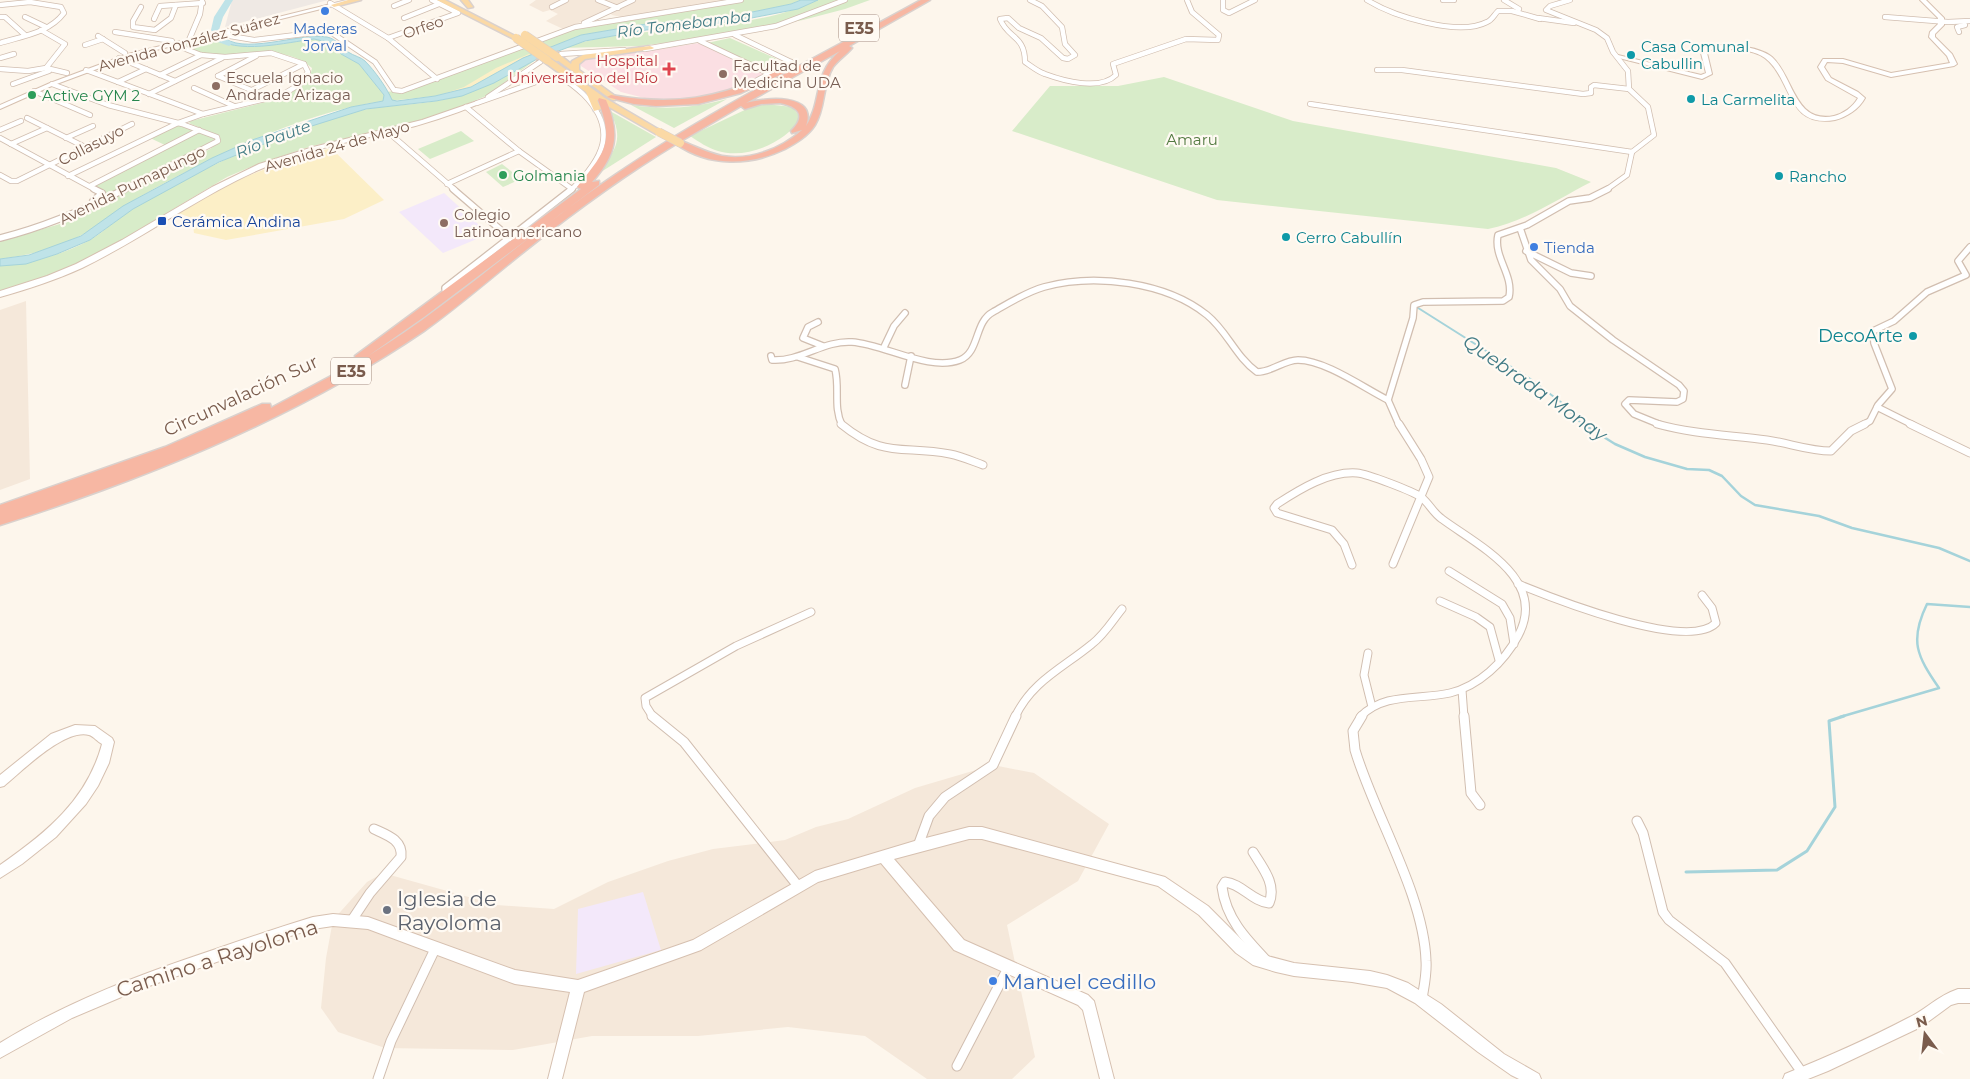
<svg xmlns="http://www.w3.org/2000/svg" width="1970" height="1079" font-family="Montserrat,sans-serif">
  <rect width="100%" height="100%" fill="#fdf6ec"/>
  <!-- residential -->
  <g fill="#f5e8da">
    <polygon points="536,0 731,0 621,17 612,15 609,11 563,29 546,21 558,14 550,10 543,12 529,5"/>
    <polygon points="26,301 30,479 0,490 0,310"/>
    <polygon points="993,765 1034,773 1109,824 1078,881 1007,925 1035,1057 1012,1079 927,1079 865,1036 788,1027 698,1036 592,1036 513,1050 385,1048 338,1032 321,1008 326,958 333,920 367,882 383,873 497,905 554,909 608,882 668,861 713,849 785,840 816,827 848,819 915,788"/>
  </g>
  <!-- industrial -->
  <polygon fill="#efe9e4" points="232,0 328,0 225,27"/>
  <!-- education -->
  <g fill="#f3e8fa">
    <polygon points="444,193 489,234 443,253 399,212"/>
    <polygon points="643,892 661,950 576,974 578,909"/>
  </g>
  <!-- medical -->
  <polygon fill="#fbdfe3" points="699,43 764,75 735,90 696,99 652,100 621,92 581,66 580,63 587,57 613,53 636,53"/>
  <!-- green -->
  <g fill="#d8ecc9">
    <polygon points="742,0 801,0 791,4 728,17 646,24 581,35 523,58 477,85 435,96 389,101 385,92 396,91 575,27"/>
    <path d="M818,0H870L845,9L803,20L701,38L640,46L561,48C644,22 741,36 818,0Z"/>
    <path d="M214,36C234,56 288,42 314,39L331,43L341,54L359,64L384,95L383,101C300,113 216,155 143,195C121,207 102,224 80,236C54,250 28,255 0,259V241L60,224L210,149L219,142L220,136L191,124L189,123L191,121L281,98L309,81L312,68C276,35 216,70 183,44Z"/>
    <polygon points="730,38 777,59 778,62 763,68 707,43"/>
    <path d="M537,59L486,96L450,111L390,129L312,146L253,166L227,177L125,238L67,269L0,291V266C31,263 62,255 90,240C105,231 118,218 133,209C202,167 277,133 354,112C381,105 409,106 437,101C474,95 504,77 537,59Z"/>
    <path d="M1164,77L1293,121L1556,168L1591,182C1558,199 1524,222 1488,229L1217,200L1012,131L1050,86H1118Z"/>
    <path d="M727,99L674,128L631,105C665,110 694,108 727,99Z"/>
    <path d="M765,104L793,107L801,119C785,142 747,160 718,151C708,148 699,142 690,136L751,107Z"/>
    <path d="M610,111L656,137L601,172C616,147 624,140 610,111Z"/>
    <polygon points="178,123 198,130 167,146 148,137"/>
    <polygon points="199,131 218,138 218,141 110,196 91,186"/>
    <polygon points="461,131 474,141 430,159 418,149"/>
    <polygon points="502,164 521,179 503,187 486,172"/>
  </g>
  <!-- sand -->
  <g fill="#fcefc7">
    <polygon points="529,54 531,55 523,58 475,86 446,93 464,87 496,68"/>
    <polygon points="331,148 384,200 344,219 226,240 194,233 192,218 178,213 228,184 278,164"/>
  </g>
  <!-- water -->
  <path fill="#bfe3e8" stroke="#a5d3da" d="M801,0H818L798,9L731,22L646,30L585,41L537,59L494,83L462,96L436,101L366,109L299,130L219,162L133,209L90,240L57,254L26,264L0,266V259L29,255L81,236L123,206L212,158L252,140L351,107L383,101L384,95L359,64L341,54L331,43L314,39C288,42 234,56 214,36L221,35C241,57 299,32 327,37C337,39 340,47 348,52C354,56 361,57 365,61C375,71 387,88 392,100L397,101L435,96L471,87L523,58L581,35L646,24L728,17L791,4Z"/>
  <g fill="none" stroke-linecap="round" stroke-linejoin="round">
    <!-- stream-far2 -->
    <polyline stroke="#a5d3da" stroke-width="2" points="1415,306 1529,378 1566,406 1577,420 1585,425"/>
    <!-- stream-far1 -->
    <g stroke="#a5d3da" stroke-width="2.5">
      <polyline points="1583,424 1615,444 1645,457 1687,469 1709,470 1722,476 1741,496 1755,505 1819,516 1852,528 1939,548 1970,561"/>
      <path d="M1840,717L1939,688C1917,656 1909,641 1927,604L1970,607"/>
    </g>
    <!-- stream -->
    <polyline stroke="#a5d3da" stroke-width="3" points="1686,872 1777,870 1807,851 1835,807 1829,721 1844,716"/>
    <!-- river -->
    <polygon fill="#bfe3e8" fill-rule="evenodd" points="225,0 233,0 223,17 219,30 224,38 233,43 229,46 218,42 211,30 214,17"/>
    <!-- street-tunnel -->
    <polyline stroke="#dcd0c4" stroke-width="4.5" stroke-dasharray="4.5 2.5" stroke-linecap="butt" points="536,61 559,52"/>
    <defs>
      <g id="street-far3">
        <polyline points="598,0 618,8"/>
        <path d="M1030,0L1042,6L1062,27L1065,44L1075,55L1068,59L1063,58L1041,38L1019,28L1008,18L1000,19C1008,39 1025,35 1025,62C1031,66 1038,72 1045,74C1064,81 1100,91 1116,75L1113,64L1186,39L1218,40L1219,35L1192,12L1187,0"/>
        <polyline points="1223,0 1223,10 1229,13 1255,0"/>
        <path d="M1367,0C1393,16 1458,37 1487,22C1492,20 1494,15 1498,11H1512L1540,19"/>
        <polyline points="1443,0 1454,0"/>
        <polyline points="1504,0 1519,9"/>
        <polyline points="1570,0 1550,6 1546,10 1596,30 1607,38 1613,52 1628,71 1629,89 1648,107 1654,135 1632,152 1627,175 1606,190"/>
        <polyline points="330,3 388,38 437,79"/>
        <path d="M0,5L30,2L61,7L64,13C49,33 23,36 0,43"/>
        <polyline points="394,6 409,0"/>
        <polyline points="141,7 133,21 133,27 155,30 171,18 176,5"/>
        <polyline points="552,7 566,0"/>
        <polyline points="0,17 5,17 25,35"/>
        <polyline points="25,17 46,27"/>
        <polyline points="1885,17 1948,22 1970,21"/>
        <polyline points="404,18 439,4"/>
        <polyline points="1538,18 1574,23"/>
        <polyline points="154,19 160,6 203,3"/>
        <polyline points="584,23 633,0"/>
        <polyline points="41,30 65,44 46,68 67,73"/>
        <polyline points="227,31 230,36 254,40 329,31 375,62 394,90 402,91 575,27 741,0"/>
        <polyline points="1959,32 1957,27 1965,25"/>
        <polyline points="735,35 791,62"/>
        <polyline points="98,36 125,53"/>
        <polyline points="388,38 458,13 432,0"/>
        <polyline points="189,40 200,14 202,0"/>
        <polyline points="700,41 770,74"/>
        <polyline points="85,45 103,39"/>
        <polyline points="645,49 776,26 845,0"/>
        <polyline points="561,54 624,50"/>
        <polyline points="0,58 14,54"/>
        <polyline points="119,58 175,81"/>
        <polyline points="0,69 28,71 46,68"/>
        <polyline points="86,70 203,114"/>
        <polyline points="1377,70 1402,70 1583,94 1591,93 1591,87 1594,85 1629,89"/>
        <polyline points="160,75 201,55"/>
        <polyline points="218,76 270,98"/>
        <polyline points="218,76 256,56"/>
        <polyline points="118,82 146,69"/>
        <polyline points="754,82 791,62"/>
        <polyline points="13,84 49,71"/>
        <polyline points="52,84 108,105 182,124 217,137 218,141 122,190"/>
        <polyline points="194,88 234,106"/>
        <polyline points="252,90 304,64"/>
        <polyline points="34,91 90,115"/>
        <polyline points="149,94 222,58"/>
        <polyline points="488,97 540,62"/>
        <path d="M477,103L550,77C564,77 573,85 583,94C619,130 603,159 571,190"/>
        <polyline points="1310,104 1632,152"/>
        <polyline points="466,107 519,151 572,189"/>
        <polyline points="27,118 87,148"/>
        <polyline points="0,130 21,121"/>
        <polyline points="388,132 455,190"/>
        <polyline points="0,138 96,190"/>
        <polyline points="66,138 93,126"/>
        <polyline points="11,144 47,128"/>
        <polyline points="0,175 11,181 17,181 132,124"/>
        <polyline points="68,176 178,123 203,114 282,95 300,84 308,72 304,64 271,53 225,57 201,55 173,44 172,41 115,32"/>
        <polyline points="447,184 519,151"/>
        <polyline points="90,186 199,130"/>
      </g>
      <g id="street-far2">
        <polyline points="453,189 510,238"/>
        <polyline points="93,201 102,193 94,189"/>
        <polyline points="1520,228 1531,260 1560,289 1570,306 1613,340 1679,385 1684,391 1683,399 1677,402 1629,400 1625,404 1634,414 1661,425"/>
        <path d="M0,238C45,227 84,210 125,189"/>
        <polyline points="1526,251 1571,273 1591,276"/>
        <polyline points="446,296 445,288 572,189"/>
        <polyline points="818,322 808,327 803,338 823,346"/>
        <polyline points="884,347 894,326 905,313"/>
        <path d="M771,356L772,360C800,362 824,340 852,342C884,344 929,372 960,360C980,352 974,322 993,312C1009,303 1026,292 1044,287C1095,273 1166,282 1207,315C1227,331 1236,357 1257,372C1272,372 1284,360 1298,360C1325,360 1364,388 1388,400"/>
        <path d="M798,357L835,369C840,388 833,407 842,425"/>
        <polyline points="905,385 911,356"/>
        <polyline points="1877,407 1913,425"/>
        <path d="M1399,425L1388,400L1413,318L1414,305L1423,302L1503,301L1509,297C1514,275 1493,257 1498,235L1527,225L1569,201L1590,198L1608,189"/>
        <polyline points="1863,425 1870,421 1878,405 1892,389 1874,343 1873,331 1894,321 1927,292 1966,275 1958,261 1970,247"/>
      </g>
      <g id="street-far1">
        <path d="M841,424C884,459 902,445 950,454C961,456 972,461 983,465"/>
        <path d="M1657,424C1693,434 1730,435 1767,440C1789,443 1809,451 1831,451L1851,431L1865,424"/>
        <polyline points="1910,424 1970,453"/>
        <polyline points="1393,564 1429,477 1421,459 1399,424"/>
        <path d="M1352,565L1344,544L1332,530L1277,513L1274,508L1277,504C1300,489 1329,471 1357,473C1368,474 1412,491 1421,497C1429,503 1433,513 1442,519C1477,545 1549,579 1518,636C1504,662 1479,686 1450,693C1420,700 1384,692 1360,717"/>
        <polyline points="1449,571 1502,604 1510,618 1514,644"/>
        <path d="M1518,584C1552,598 1687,652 1716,623L1712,608L1702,595"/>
        <polyline points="1440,601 1476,617 1490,627 1499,660"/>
        <polyline points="1368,653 1364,675 1372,707"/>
        <polyline points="1462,690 1464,717"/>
        <polyline points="653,717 646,706 645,698 736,646 811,612"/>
        <path d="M1015,717C1032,681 1063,668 1092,644C1104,635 1113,620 1122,609"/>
      </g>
      <g id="street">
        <polyline points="652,716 684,742 798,886"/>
        <path d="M1362,716L1353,731L1355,750C1374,814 1424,895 1426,961C1427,974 1424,986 1422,999"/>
        <polyline points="1464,716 1471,793 1480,805"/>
        <polyline points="1637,821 1643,833 1663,912 1669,920 1725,963 1803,1074"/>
        <polyline points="918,846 929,816 945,797 993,765 1016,716"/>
        <path d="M1253,852C1262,867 1277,884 1269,903C1252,901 1242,884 1225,882L1222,887C1226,918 1245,938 1266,960"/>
        <path d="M352,920L370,893L401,857C403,840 387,835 374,829"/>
        <polyline points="957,1066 1008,968"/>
        <polyline points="378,1079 391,1041 435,949"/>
      </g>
      <g id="secondary">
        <polygon points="347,0 357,0 132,56 54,85 0,109 0,105 50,83 128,54"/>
        <path d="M1920,0H1926L1944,18V25L1935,34V37L1952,54L1957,64L1954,66L1891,77L1843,63L1827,62L1824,67L1831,78L1858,92L1865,98C1859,109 1847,117 1835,120C1786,128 1793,80 1765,58C1752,48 1725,48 1709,50L1707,53L1712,74L1702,79L1615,57L1618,55L1701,75L1706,73L1701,53L1704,47C1720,43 1758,45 1772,57C1794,77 1794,124 1834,116C1843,114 1853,107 1858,98L1826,80L1818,67L1823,59H1843L1891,73L1950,63L1947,56L1929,37L1930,32L1938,24V18Z"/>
        <path d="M477,101L480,103L479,104C452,115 425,124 396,131C351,142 304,150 261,169C199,196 144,238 82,268C56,280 28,289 0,297V291L47,276L76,264L122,240L212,187L259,164L313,147L422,120Z"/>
        <path d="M75,725L95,726L112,738L114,742L109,763L98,786L86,804L56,837L22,864L0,878V865C46,833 87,800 102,744C98,742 93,736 89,735C65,728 22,771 4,786L0,787V775L51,734Z"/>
        <path d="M969,827H982L1165,877L1208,906L1245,943L1260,954L1294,963L1370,971L1387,975L1408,983L1441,1004L1504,1054L1539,1074L1541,1079H1519L1511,1075L1478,1052L1415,1003L1387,988L1352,982L1294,976L1276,972L1253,965L1236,953L1199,915L1158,886L982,839H969L894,859L964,940L1088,995L1094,1001L1114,1079H1100L1083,1010L1078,1005L954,950L881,863L818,882L701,950L584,992L562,1079H548L570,992L515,984L368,929L333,926L313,929L284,938L138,990L72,1018L0,1058V1043C68,1001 141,974 216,949C248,938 280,927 313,917L333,914L368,917L515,970L578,980L693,940L815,871L918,840Z"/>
        <path d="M1958,989H1970V1003H1958L1951,1005L1921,1027L1828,1071L1808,1079H1783L1785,1074C1827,1057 1868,1039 1908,1018C1927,1009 1937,996 1958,989Z"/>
      </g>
      <g id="primary">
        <polygon points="348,0 361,0 334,7 331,5"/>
        <polygon points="437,0 445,0 519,38 514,39"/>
        <polygon points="461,0 468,0 473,7 468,8"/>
        <polygon points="650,46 654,48 652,49 585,59 579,64 579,70 615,96 615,100 612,100 553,57 560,55 571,64 572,61 583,55"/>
        <polygon points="544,58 550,58 605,98 663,132 656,134 597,100 601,109 594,111 586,92 544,62"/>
      </g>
      <g id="highway">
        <path d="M921,0H930L849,46L852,48C846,55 838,60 833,67C822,85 826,107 815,125C808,136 796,143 785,149C750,166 709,167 676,144C623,176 574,212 526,250C492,277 459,306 424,331C298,417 145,479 0,525V515L138,465L0,515V505L165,447L262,404H270L271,408L363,359H356L355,356L581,189L577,187C604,153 615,144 598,100L599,98L606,100C620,134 617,154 592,182L599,181V185L424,317L368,356C456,302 530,232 615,175C712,109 818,57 921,0ZM840,51C812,75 823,100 806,126C818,92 764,98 746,103ZM780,103C800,107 806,116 791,131L792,133L802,130C781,149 750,161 722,156C707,153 695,146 681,141L741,106L745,109L761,104Z"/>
        <path d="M777,71L784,73L741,93L698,104L656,106L634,104L607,97L611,95C674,106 719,99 777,71Z"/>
      </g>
    </defs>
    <!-- street-far3 casing -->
    <use href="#street-far3" stroke="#d1beb0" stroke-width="6"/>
    <!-- street-far2 casing -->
    <use href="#street-far2" stroke="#d1beb0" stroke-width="8"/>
    <!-- street-far1 casing -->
    <use href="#street-far1" stroke="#d1beb0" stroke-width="9"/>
    <!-- street casing -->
    <use href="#street" stroke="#d1beb0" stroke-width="11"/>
    <!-- secondary casing -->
    <use href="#secondary" stroke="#d6c0b0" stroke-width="2"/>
    <!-- primary casing -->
    <use href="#primary" stroke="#dad1cd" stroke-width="3"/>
    <!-- highway casing -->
    <use href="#highway" stroke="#dad1cd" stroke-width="3"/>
    <!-- street-far3 -->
    <use href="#street-far3" stroke="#fff" stroke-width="4.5"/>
    <!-- street-far2 -->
    <use href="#street-far2" stroke="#fff" stroke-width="5.5"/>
    <!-- street-far1 -->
    <use href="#street-far1" stroke="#fff" stroke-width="7"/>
    <!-- street -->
    <use href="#street" stroke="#fff" stroke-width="9"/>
    <!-- secondary -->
    <use href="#secondary" fill="#fff" fill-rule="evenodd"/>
    <!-- primary -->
    <use href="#primary" fill="#fbd9a5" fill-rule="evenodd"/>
    <!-- highway -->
    <use href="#highway" fill="#f7b7a3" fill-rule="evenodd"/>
    <defs>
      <g id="primary-bridge">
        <polyline points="525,35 557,57"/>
        <polyline points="516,38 547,60"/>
        <polyline points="659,132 680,143"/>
      </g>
    </defs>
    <!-- primary-bridge casing -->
    <use href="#primary-bridge" stroke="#dad1cd" stroke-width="9" stroke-linecap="butt"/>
    <!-- primary-bridge -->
    <use href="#primary-bridge" stroke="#fbd9a5" stroke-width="8"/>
  </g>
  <!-- markers -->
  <g fill="#3f7fe0" stroke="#fffaf3" stroke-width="2">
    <circle cx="325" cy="11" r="5"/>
    <circle cx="1534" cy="247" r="5"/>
    <circle cx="993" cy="981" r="5"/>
  </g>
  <g fill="#0f9aa8" stroke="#fffaf3" stroke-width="2">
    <circle cx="1631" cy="55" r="5"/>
    <circle cx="1691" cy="99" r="5"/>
    <circle cx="1779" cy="176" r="5"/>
    <circle cx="1286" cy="237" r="5"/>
    <circle cx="1913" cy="336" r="5"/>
  </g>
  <path fill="#e0444e" stroke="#fffaf3" stroke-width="2" d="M666.5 61.5h5v5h5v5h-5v5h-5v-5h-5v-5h5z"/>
  <g fill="#8d6e63" stroke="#fffaf3" stroke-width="2">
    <circle cx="723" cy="74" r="5"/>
    <circle cx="216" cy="86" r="5"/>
    <circle cx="444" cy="223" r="5"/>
  </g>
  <g fill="#2e9e5b" stroke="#fffaf3" stroke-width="2">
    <circle cx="32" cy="95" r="5"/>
    <circle cx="503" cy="175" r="5"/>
  </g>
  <rect fill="#1a4fb4" stroke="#fffaf3" stroke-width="2" x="157" y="216" width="10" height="10" rx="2.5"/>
  <circle fill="#6b7280" stroke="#fffaf3" stroke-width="2" cx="387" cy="910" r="5"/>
  <g text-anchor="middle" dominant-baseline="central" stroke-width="4.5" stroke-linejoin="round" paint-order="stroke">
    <!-- far-street labels -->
    <g font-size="15" fill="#7a5c4d" stroke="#fffaf3">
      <text transform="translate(423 27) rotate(-19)">Orfeo</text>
      <text transform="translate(189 42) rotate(-15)">Avenida González Suárez</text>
      <text transform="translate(91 145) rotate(-27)">Collasuyo</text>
      <text transform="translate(337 146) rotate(-16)">Avenida 24 de Mayo</text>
      <text transform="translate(132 185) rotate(-26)">Avenida Pumapungo</text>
    </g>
    <!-- far-shop labels -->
    <g font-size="15" fill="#366cbe" stroke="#fffaf3">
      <text x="325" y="28">Maderas<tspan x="325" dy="17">Jorval</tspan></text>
      <text x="1544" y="247" text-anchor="start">Tienda</text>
    </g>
    <!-- far-culture labels -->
    <g font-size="15" fill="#0d838f" stroke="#fffaf3" text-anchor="start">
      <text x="1641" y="46">Casa Comunal<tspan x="1641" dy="17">Cabullin</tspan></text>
      <text x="1701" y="99">La Carmelita</text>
      <text x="1789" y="176">Rancho</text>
      <text x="1296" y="237">Cerro Cabullín</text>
    </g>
    <!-- far-health labels -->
    <g font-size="15" fill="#be3a42" stroke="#fffaf3" text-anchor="end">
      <text x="658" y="60">Hospital<tspan x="658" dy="17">Universitario del Río</tspan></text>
    </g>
    <!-- far-education labels -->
    <g font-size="15" fill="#785e54" stroke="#fffaf3" text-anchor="start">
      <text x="733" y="65">Facultad de<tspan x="733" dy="17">Medicina UDA</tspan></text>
      <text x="226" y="77">Escuela Ignacio<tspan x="226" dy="17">Andrade Arizaga</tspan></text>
      <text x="454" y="214">Colegio<tspan x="454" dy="17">Latinoamericano</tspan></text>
    </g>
    <!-- far-leisure labels -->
    <g font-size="15" fill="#27864d" stroke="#fffaf3" text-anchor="start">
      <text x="42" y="95">Active GYM 2</text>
      <text x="513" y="175">Golmania</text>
    </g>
    <!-- far-park labels -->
    <g font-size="15" fill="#537a41" stroke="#fffaf3">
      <text x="1192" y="139">Amaru</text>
    </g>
    <!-- far-transit labels -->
    <g font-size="15" fill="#164399" stroke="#fffaf3" text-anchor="start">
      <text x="172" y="221">Cerámica Andina</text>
    </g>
    <!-- far-water labels -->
    <g font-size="16" font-style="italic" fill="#437c86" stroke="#fffaf3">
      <text transform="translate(684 24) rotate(-7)">Río Tomebamba</text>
      <text transform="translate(273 139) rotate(-21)">Río Paute</text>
    </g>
    <!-- shield labels -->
    <g fill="#fffaf3" stroke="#a28b7f" stroke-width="1">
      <rect x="839" y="14.5" width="40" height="27" rx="4"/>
      <rect x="331" y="357.5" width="40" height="27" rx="4"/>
    </g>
    <g font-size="16" font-weight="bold" fill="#7a5c4d">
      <text x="859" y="28">E35</text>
      <text x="351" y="371">E35</text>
    </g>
    <!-- culture labels -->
    <g font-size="18" fill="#0d838f" stroke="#fffaf3" text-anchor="end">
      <text x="1903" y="336">DecoArte</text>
    </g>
    <!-- street labels -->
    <g font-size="18" fill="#7a5c4d" stroke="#fffaf3">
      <text transform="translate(241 396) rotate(-25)">Circunvalación Sur</text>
    </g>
    <!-- water labels -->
    <g font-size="19" font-style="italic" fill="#437c86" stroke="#fffaf3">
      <text transform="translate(1535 388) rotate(35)">Quebrada Monay</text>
    </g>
    <!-- near-worship labels -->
    <g font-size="21" fill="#5b616d" stroke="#fffaf3" text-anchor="start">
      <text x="397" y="898">Iglesia de<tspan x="397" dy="24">Rayoloma</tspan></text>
    </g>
    <!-- near-street labels -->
    <g font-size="21" fill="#7a5c4d" stroke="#fffaf3">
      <text transform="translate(217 958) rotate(-18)">Camino a Rayoloma</text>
    </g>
    <!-- near-shop labels -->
    <g font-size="21" fill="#366cbe" stroke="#fffaf3" text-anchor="start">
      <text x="1003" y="981">Manuel cedillo</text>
    </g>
  </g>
  <!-- north arrow -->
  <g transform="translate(1925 1034) rotate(345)" stroke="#fffaf3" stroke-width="4" paint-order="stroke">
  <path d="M0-4L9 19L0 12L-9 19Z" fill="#7a5c4d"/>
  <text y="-8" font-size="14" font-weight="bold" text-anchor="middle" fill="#7a5c4d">N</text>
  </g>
</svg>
